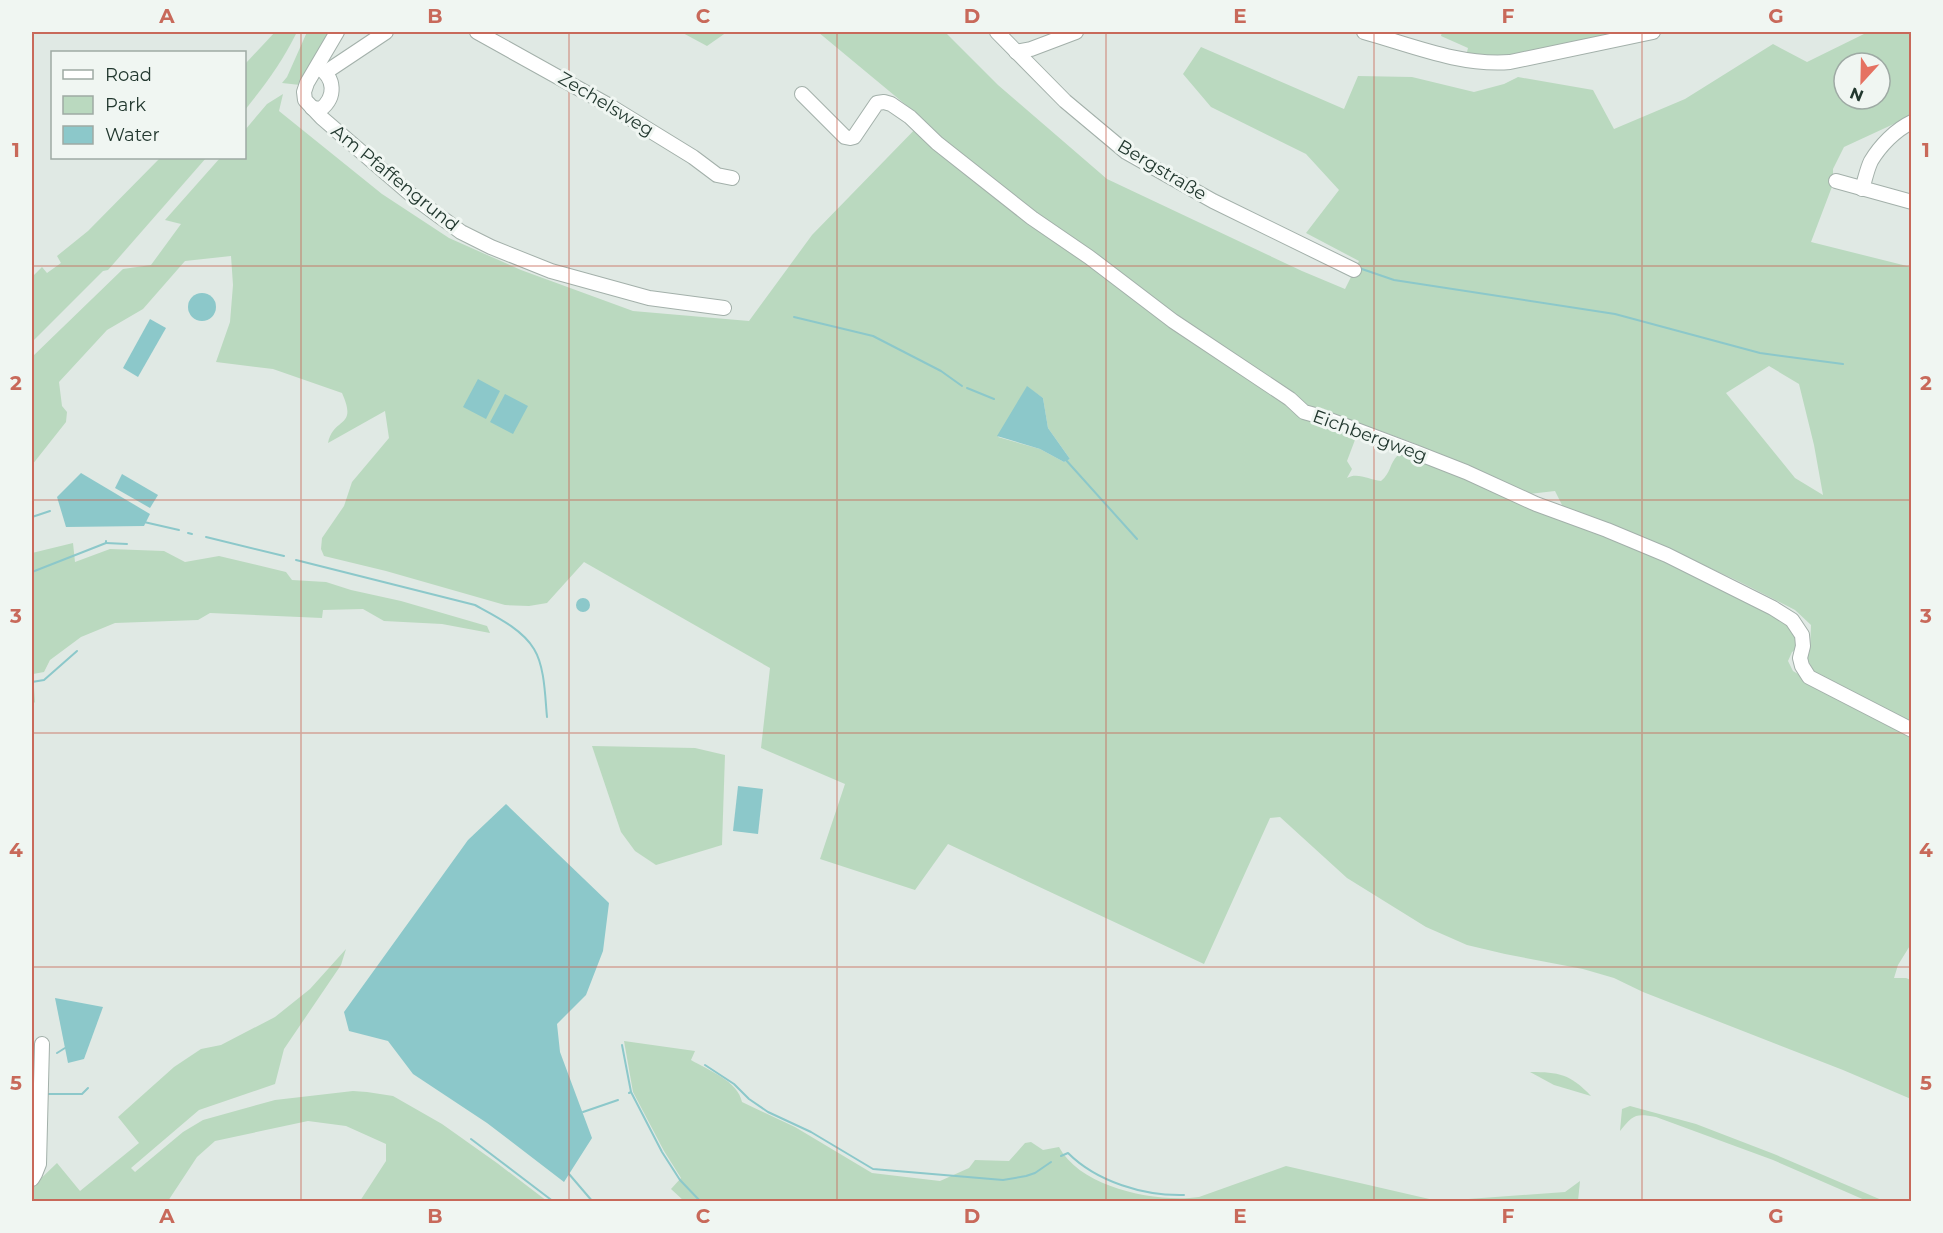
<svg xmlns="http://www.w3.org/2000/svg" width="1943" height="1233" font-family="Montserrat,sans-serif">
  <rect width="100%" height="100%" fill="#e0e9e4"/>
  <!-- green -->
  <g fill="#bad9bf" fill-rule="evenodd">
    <path d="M275,32H297C281,64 267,82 245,110V64Z"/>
    <polygon points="307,32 330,32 300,85 282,83 287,77"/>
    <polygon points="681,32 727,32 707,46"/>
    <path d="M818,32H945L998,85L1107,179L1302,271L1345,289L1359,261L1306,233L1339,190L1306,154L1211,107L1183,74L1201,47L1344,109L1358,76L1412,77L1474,92L1504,84L1518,77L1593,90L1614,129L1685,99L1773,44L1807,62L1868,32H1911V116L1844,147L1833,169V184L1811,242L1911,267V722L1837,687L1814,672L1807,658L1810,650L1811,625L1795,610L1738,581L1641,536L1563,507L1555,491L1529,494L1411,442L1361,424L1347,461L1352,469L1347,478C1358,472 1369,480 1381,481C1391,473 1389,464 1398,455H1407L1644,550L1776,614L1800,636L1799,648L1792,652L1788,661L1793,671L1818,686L1911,734V944L1898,965L1894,978H1906L1911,980V1099L1843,1070L1643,992L1614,978L1583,969L1505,954L1467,945L1426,927L1347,878L1280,817L1270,818L1204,964L948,844L915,890L820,859L845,784L761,748L770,668L584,562L547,603L529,606L505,605L386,571L324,556L321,549L322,538L344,506L352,482L389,438L385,411L328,443C334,416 358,429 342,393L273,369L216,362L230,322L233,285L231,256L185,261L143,309L107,330L59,382L62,406L67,412L66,422L32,465V357L123,269L151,265L181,224L165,220L220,158H244L245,130L267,104L283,94L279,111L382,194L449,238L521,270L633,311L749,321L812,235L924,120ZM1844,63H1880V99H1844ZM1769,366L1799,384L1814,445L1823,495L1795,478L1726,393ZM1027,387L1043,398L1048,428L1070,459L1064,462L1040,449L998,437Z"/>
    <polygon points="1442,32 1627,32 1513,57 1466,56 1468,48 1441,36"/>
    <polygon points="160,158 206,158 108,270 103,271 32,342 32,277 42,267 47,273 61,263 57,256 88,231"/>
    <polygon points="73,543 75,562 110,549 164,551 185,562 219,556 286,572 292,580 326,582 351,590 401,601 487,626 490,633 442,624 384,621 363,609 323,610 322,618 210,613 198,620 115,623 81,637 50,660 44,672 33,674 35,702 32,705 32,553"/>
    <polygon points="592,746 695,748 725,755 722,845 656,865 635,851 621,832"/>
    <polygon points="346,949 341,965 284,1049 275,1084 199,1110 131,1168 135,1172 183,1132 203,1120 275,1100 353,1091 367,1092 393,1096 442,1124 497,1163 547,1201 360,1201 386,1161 386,1144 346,1126 308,1121 215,1141 197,1157 168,1201 32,1202 32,1187 57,1163 80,1191 139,1143 118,1117 174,1067 201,1049 221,1045 275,1017 310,989"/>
    <polygon points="32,1032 34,1033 34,1044 38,1044 34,1163 32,1172"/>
    <path d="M624,1041L695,1051L691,1060C708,1070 738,1081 742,1102L795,1127L872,1173L940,1181L969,1168L975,1160L1009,1161L1025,1143L1031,1142L1043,1150L1059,1147C1081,1188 1156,1203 1199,1197L1286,1166L1438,1201H684L671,1189L681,1178L664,1151L633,1092Z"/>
    <path d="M1530,1072C1559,1072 1570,1074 1591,1096L1554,1085Z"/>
    <path d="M1630,1106L1696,1124L1774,1154L1884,1201H1867L1773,1160L1656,1117C1635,1113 1633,1115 1620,1131L1622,1109Z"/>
    <polygon points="1580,1181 1578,1201 1441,1201 1565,1192"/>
  </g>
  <!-- water -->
  <g fill="#8cc8ca">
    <circle cx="202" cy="307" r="14"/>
    <polygon points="150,319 166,328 138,377 123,368"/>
    <polygon points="478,379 500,391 486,419 463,407"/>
    <polygon points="1027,386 1043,398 1048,428 1070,459 1064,462 1040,449 997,436"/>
    <polygon points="505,394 528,406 513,434 490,422"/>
    <polygon points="81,473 150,514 144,526 66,527 57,497"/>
    <polygon points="122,474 158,495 150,508 115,488"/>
    <circle cx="583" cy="605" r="7"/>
    <polygon points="738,786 763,789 758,834 733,831"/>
    <polygon points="506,804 609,903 603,951 586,995 557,1024 560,1052 592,1138 564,1182 487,1123 413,1074 388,1041 349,1031 344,1012 468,840"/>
    <polygon points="55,998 103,1007 84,1059 68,1063"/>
  </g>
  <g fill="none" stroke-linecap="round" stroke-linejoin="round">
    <!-- stream -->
    <g stroke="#8cc8ca" stroke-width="2">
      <polyline points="1359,268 1394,280 1615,314 1760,353 1843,364"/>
      <polyline points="794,317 873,336 941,371 962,386"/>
      <polyline points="967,388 994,399"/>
      <polyline points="1065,459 1137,539"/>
      <polyline points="32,517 50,511"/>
      <polyline points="144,522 179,530"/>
      <polyline points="188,533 192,534"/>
      <polyline points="206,537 284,556"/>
      <polyline points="106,543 127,544"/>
      <path d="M296,560L475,605C495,616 522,629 534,649C545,667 545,697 547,717"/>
      <polyline points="32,572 106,543 106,541"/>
      <polyline points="32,682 44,680 77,651"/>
      <polyline points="622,1045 631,1092"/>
      <polyline points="57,1053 65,1048"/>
      <polyline points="705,1065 734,1084 749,1099 768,1112 811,1132 873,1169 1003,1180 1026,1176 1035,1173 1051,1162"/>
      <polyline points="629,1093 631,1092 662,1152 680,1180 701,1202"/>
      <polyline points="46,1094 82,1094 88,1088"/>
      <polyline points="583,1112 618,1100"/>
      <polyline points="471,1139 554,1202"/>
      <path d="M1061,1156L1068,1153C1097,1182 1144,1196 1184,1195"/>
      <polyline points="569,1174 593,1202"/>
    </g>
    <defs>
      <g id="minor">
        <polyline points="337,32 307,83 304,92 305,100 322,118 416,199 461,232 491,247 551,271 649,298 724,308"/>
        <polyline points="477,32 610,106 693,157 717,175 732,178"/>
        <polyline points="997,32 1065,101 1126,152 1213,201 1354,270"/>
        <path d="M1364,32C1411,45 1460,66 1510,62L1653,32"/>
        <polyline points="1016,52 1031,49 1076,32"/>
        <polyline points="326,72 386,32"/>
        <polyline points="802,94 845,137 850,138 854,137 877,103 884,102 891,104 910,117 937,143 1032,218 1089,257 1173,321 1290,399 1304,412 1322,417 1415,452 1466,472 1536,504 1607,530 1667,555 1773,608 1792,620 1802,635 1803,646 1800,658 1802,666 1809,677 1912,730"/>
        <path d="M312,108L321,109C336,97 335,78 319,68"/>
        <polyline points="1836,181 1912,202"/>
        <path d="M1862,189C1865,180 1867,169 1871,161C1880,146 1895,130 1912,122"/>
        <polyline points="32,1179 35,1174 39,1164 42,1044"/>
      </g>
    </defs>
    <!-- minor casing -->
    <use href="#minor" stroke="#a3b0aa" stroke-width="16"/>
    <!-- minor -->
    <use href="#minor" stroke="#fff" stroke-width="14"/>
  </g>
  <!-- grid -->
  <path fill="none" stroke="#c8695a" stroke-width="1.5" stroke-opacity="0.55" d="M301,32V1202M569,32V1202M837,32V1202M1106,32V1202M1374,32V1202M1642,32V1202M32,266H1912M32,500H1912M32,733H1912M32,967H1912"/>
  <g text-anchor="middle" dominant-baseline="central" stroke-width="6" stroke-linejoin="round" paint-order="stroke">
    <!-- street labels -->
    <g font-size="18" fill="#22382f" stroke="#f0f6f2">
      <text transform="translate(606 104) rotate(31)">Zechelsweg</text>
      <text transform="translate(1162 170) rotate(31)">Bergstraße</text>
      <text transform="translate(395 178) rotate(39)">Am Pfaffengrund</text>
      <text transform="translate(1370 436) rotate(20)">Eichbergweg</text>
    </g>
  </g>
  <!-- border -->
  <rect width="1943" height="1233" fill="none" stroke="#f0f6f2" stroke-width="66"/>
  <!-- legend -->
  <rect x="51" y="51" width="195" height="108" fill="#f0f6f2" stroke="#9eaaa4" stroke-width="1.5"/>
  <rect x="63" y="70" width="30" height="9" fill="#ffffff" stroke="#9eaaa4" stroke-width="1.5"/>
  <text x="105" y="81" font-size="18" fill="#22382f">Road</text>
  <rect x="63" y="96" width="30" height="18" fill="#bad9bf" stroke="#9eaaa4" stroke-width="1.5"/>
  <text x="105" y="111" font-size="18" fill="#22382f">Park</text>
  <rect x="63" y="126" width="30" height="18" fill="#8cc8ca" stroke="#9eaaa4" stroke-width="1.5"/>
  <text x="105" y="141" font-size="18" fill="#22382f">Water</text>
  <!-- north arrow -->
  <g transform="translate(1862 81) rotate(202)"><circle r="28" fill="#f0f6f2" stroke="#9eaaa4" stroke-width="1.5"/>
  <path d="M0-4.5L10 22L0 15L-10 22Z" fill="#e57262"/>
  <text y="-9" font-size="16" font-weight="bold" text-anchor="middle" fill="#22382f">N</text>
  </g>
  <rect x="33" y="33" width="1877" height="1167" fill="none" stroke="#c8695a" stroke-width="2"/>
  <g font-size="20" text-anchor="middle" font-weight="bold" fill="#c8695a">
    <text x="167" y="23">A</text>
    <text x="435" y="23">B</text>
    <text x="703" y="23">C</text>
    <text x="972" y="23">D</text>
    <text x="1240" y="23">E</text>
    <text x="1508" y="23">F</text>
    <text x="1776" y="23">G</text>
    <text x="16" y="157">1</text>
    <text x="1926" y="157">1</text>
    <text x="16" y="390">2</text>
    <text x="1926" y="390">2</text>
    <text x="16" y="623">3</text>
    <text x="1926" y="623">3</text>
    <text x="16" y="857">4</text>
    <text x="1926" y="857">4</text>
    <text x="16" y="1090">5</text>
    <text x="1926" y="1090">5</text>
    <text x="167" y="1223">A</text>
    <text x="435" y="1223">B</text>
    <text x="703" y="1223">C</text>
    <text x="972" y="1223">D</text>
    <text x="1240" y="1223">E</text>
    <text x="1508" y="1223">F</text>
    <text x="1776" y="1223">G</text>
  </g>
</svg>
